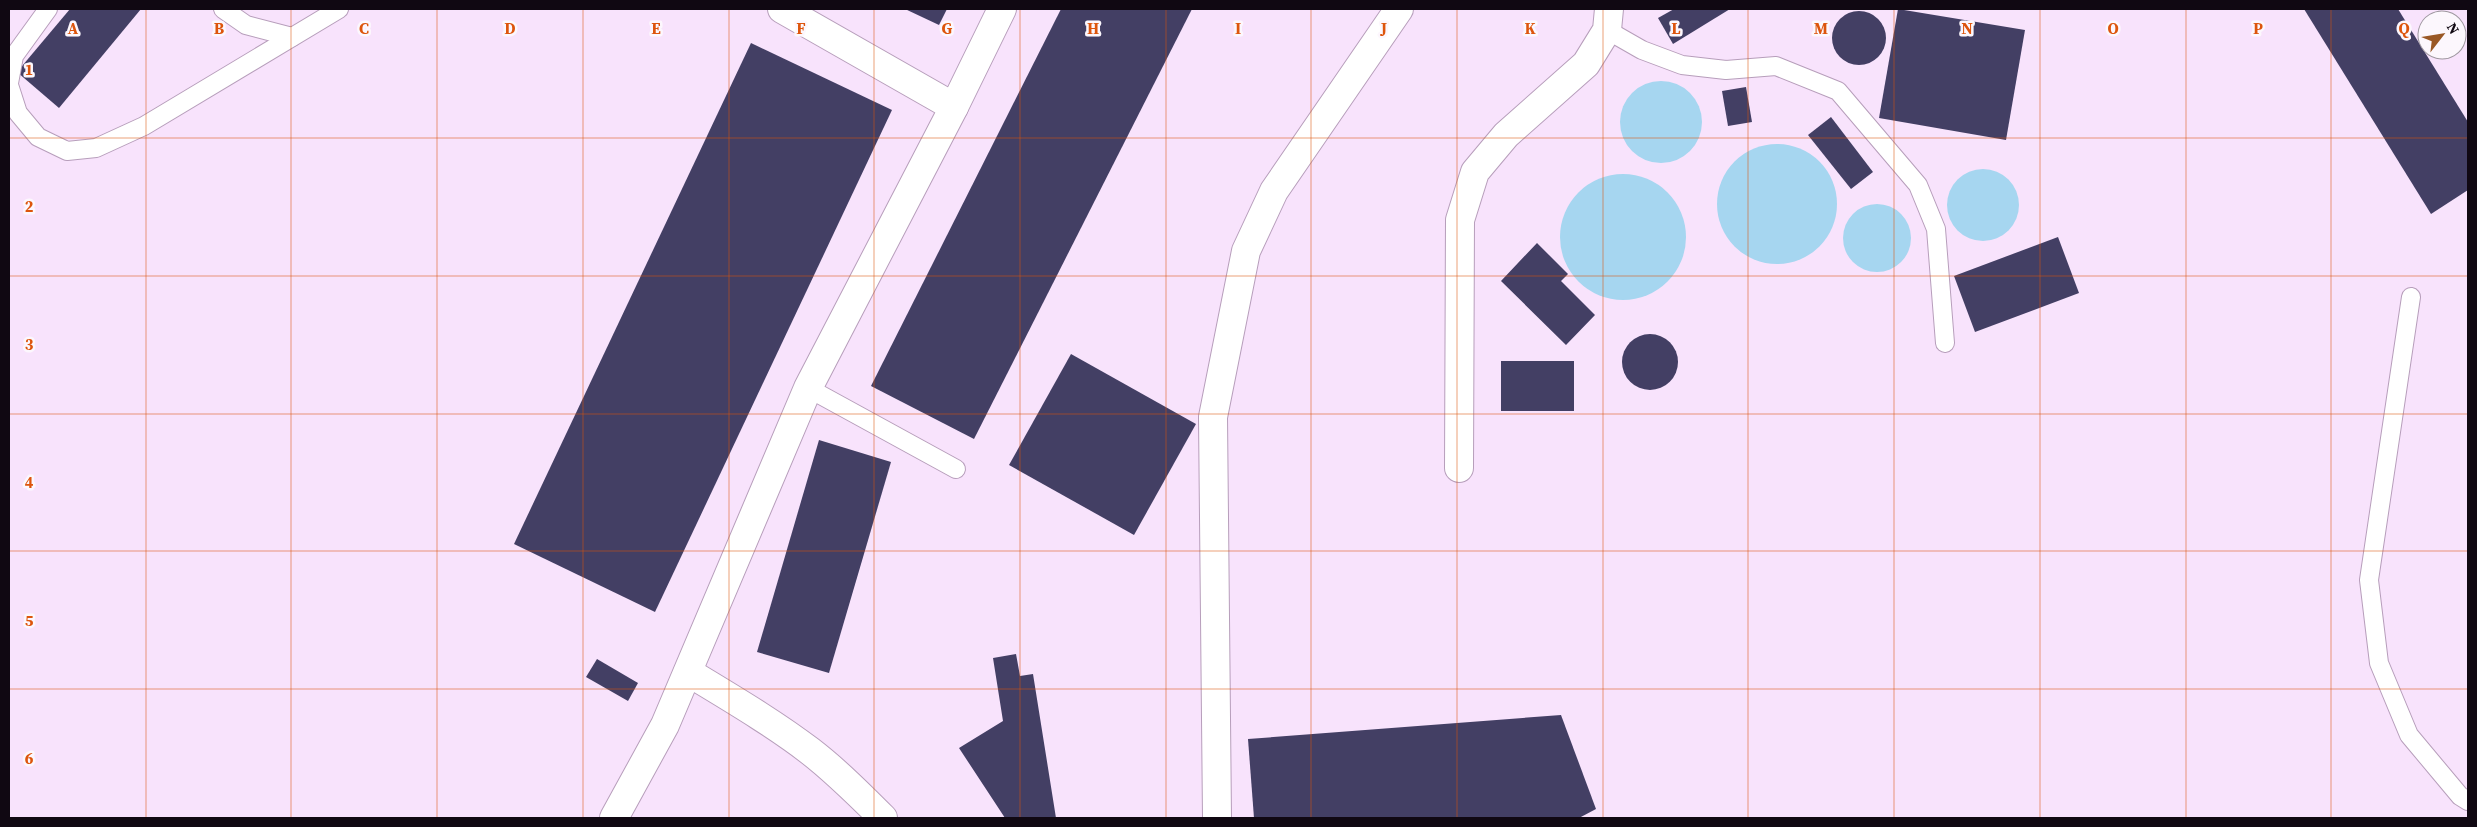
<svg xmlns="http://www.w3.org/2000/svg" width="2477" height="827" font-family="'Source Serif 4',serif">
  <rect width="100%" height="100%" fill="#f8e3fc"/>
  <!-- water -->
  <g fill="#a6d6f0">
    <circle cx="1661" cy="122" r="41"/>
    <circle cx="1777" cy="204" r="60"/>
    <circle cx="1983" cy="205" r="36"/>
    <circle cx="1623" cy="237" r="63"/>
    <circle cx="1877" cy="238" r="34"/>
  </g>
  <!-- building -->
  <g fill="#433f64">
    <polygon points="70,9 141,9 59,108 17,72"/>
    <polygon points="905,9 947,9 939,25"/>
    <polygon points="1061,9 1192,9 974,439 871,386"/>
    <polygon points="1674,9 1730,9 1673,44 1658,18"/>
    <polygon points="1898,9 2025,30 2006,140 1879,118"/>
    <polygon points="2304,9 2398,9 2468,122 2468,190 2431,214"/>
    <circle cx="1859" cy="38" r="27"/>
    <polygon points="751,43 892,110 655,612 514,544"/>
    <polygon points="1746,87 1752,122 1728,126 1722,91"/>
    <polygon points="1831,117 1873,172 1851,189 1808,135"/>
    <polygon points="2058,237 2079,293 1975,332 1954,276"/>
    <polygon points="1537,243 1568,274 1561,281 1595,315 1566,345 1501,281"/>
    <circle cx="1650" cy="362" r="28"/>
    <polygon points="1071,354 1196,424 1134,535 1009,465"/>
    <rect x="1501" y="361" width="73" height="50"/>
    <polygon points="819,440 891,462 829,673 757,652"/>
    <polygon points="1016,654 1020,676 1033,674 1056,818 1005,818 959,748 1003,721 993,658"/>
    <polygon points="597,659 638,683 628,701 586,677"/>
    <polygon points="1561,715 1596,809 1579,818 1254,818 1248,739"/>
  </g>
  <g fill="none" stroke-linecap="round" stroke-linejoin="round">
    <defs>
      <g id="lane">
        <polyline points="223,9 246,25 292,37"/>
        <polyline points="1607,30 1642,50 1682,65 1726,70 1776,66 1838,91 1918,185 1936,229 1945,343"/>
        <polyline points="9,83 14,56 48,9"/>
        <polyline points="9,85 18,113 38,137 67,151 96,148 144,126 339,9"/>
        <polyline points="2411,297 2369,580 2379,663 2409,735 2460,796 2468,801"/>
        <polyline points="808,388 956,469"/>
      </g>
      <g id="street">
        <polyline points="782,9 954,107"/>
        <polyline points="1459,468 1460,220 1475,172 1506,135 1586,64 1607,30 1609,9"/>
        <path d="M688,672C729,697 772,722 810,751C836,771 860,795 883,818"/>
        <polyline points="614,818 665,725 808,388 954,107 1002,9"/>
        <polyline points="1217,818 1213,417 1246,251 1274,191 1399,9"/>
      </g>
    </defs>
    <!-- lane casing -->
    <use href="#lane" stroke="#b79ebb" stroke-width="20"/>
    <!-- street casing -->
    <use href="#street" stroke="#b79ebb" stroke-width="30"/>
    <!-- lane -->
    <use href="#lane" stroke="#fff" stroke-width="18"/>
    <!-- street -->
    <use href="#street" stroke="#fff" stroke-width="28"/>
  </g>
  <!-- grid -->
  <path fill="none" stroke="#dd550c" stroke-width="1" stroke-opacity="0.55" d="M146,9V818M291,9V818M437,9V818M583,9V818M729,9V818M874,9V818M1020,9V818M1166,9V818M1311,9V818M1457,9V818M1603,9V818M1748,9V818M1894,9V818M2040,9V818M2186,9V818M2331,9V818M9,138H2468M9,276H2468M9,414H2468M9,551H2468M9,689H2468"/>
  <g font-size="16" text-anchor="middle" font-weight="bold" fill="#dd550c" stroke="#fcf7fd" stroke-width="5" stroke-linejoin="round" paint-order="stroke">
    <text x="73" y="34">A</text>
    <text x="219" y="34">B</text>
    <text x="364" y="34">C</text>
    <text x="510" y="34">D</text>
    <text x="656" y="34">E</text>
    <text x="801" y="34">F</text>
    <text x="947" y="34">G</text>
    <text x="1093" y="34">H</text>
    <text x="1238" y="34">I</text>
    <text x="1384" y="34">J</text>
    <text x="1530" y="34">K</text>
    <text x="1676" y="34">L</text>
    <text x="1821" y="34">M</text>
    <text x="1967" y="34">N</text>
    <text x="2113" y="34">O</text>
    <text x="2258" y="34">P</text>
    <text x="2404" y="34">Q</text>
    <text x="29" y="75">1</text>
    <text x="29" y="212">2</text>
    <text x="29" y="350">3</text>
    <text x="29" y="488">4</text>
    <text x="29" y="626">5</text>
    <text x="29" y="764">6</text>
  </g>
  <!-- border -->
  <rect width="2477" height="827" fill="none" stroke="#100812" stroke-width="20"/>
  <!-- north arrow -->
  <g transform="translate(2442 35) rotate(59)"><circle r="24" fill="#fcf7fd" stroke="#9e979f"/>
  <path d="M0-4L9 19L0 12L-9 19Z" fill="#9a5826"/>
  <text y="-8" font-size="14" font-weight="bold" text-anchor="middle" fill="#100812">N</text>
  </g>
</svg>
